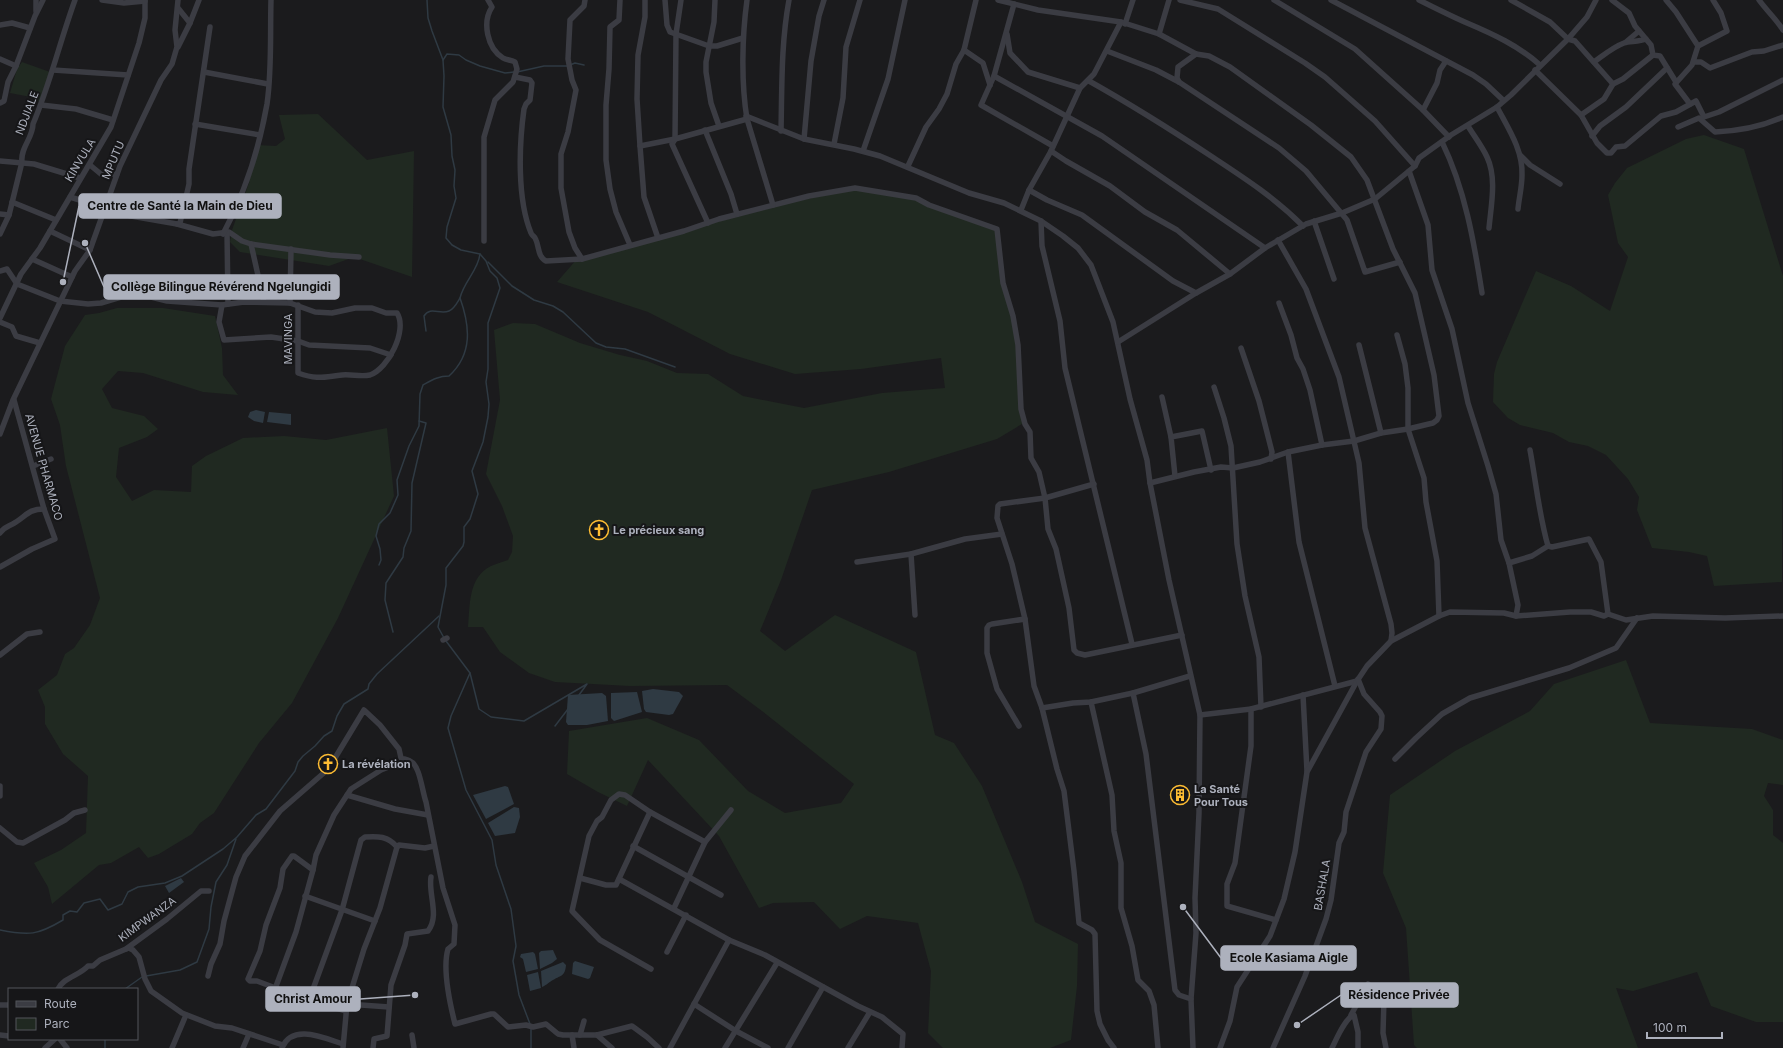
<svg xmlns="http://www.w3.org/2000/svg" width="1783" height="1048" font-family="Inter,sans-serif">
  <rect width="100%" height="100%" fill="#1b1b1d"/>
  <!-- green -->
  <g fill="#202921">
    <polygon points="22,62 50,72 40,103 36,98 10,93 17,69"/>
    <polygon points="318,114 367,160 414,151 412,277 354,257 329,266 240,252 230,242 232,230 249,183 257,145 276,146 285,139 279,115"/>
    <polygon points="1704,135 1744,149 1783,276 1782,582 1714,586 1707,556 1689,552 1652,548 1637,510 1639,497 1628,479 1606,455 1588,446 1569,442 1553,433 1520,425 1508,418 1493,402 1494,374 1497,362 1536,271 1571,286 1610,311 1628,257 1618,243 1608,195 1615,183 1627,168 1686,139"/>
    <path d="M849,190L887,192L926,203L996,229L1006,289L1021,353L1022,412L1027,421L997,439L889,472L812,490L781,580L760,631L785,651L835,615L916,652L935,735L954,743L982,786L1022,882L1035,922L1078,944L1077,986L1071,1040L1050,1048H943L928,1033L931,971L918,923L867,916L840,929L814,902L773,903L759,908L719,836L648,760L627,806L598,792L567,774L569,731L647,718L699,740L748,791L785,813L841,803L854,784L762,711L727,685L630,686L555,682L529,673L500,652L483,627H468C470,606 468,577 491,566C496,564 502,562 508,560L512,552L513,536L502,506L486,474L500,400L494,330L513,323L535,324L580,343L620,355L647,361L677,373L708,374L743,396L804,408L882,393L945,388L941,358L861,369L795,374L730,354L648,312L557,282L577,259L789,203Z"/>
    <polygon points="117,308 163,308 215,316 222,348 223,375 238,395 203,392 143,373 118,371 102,389 112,408 144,416 158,429 147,437 119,448 116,477 132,501 154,490 191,492 192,466 206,456 243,438 284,436 326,440 387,428 394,496 338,618 292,703 259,743 214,813 200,823 192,834 159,854 148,858 139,847 111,863 99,865 52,904 48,887 34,863 61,850 86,833 88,776 63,754 45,724 45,707 38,690 57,675 65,654 74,648 90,625 100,598 66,466 60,425 51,399 65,346 85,315 99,313"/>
    <polygon points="1626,660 1650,723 1752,729 1783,740 1783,785 1768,783 1764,796 1773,810 1773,835 1783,843 1783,1022 1756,1022 1711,1006 1697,972 1633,991 1616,988 1638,1048 1417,1048 1414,1045 1406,928 1383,873 1390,795 1455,751 1530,711 1554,684"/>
  </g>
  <!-- water -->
  <g fill="#2f3a43">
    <polygon points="256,410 265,412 263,423 254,421 248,417 250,412"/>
    <polygon points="269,412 291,414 291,425 267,422"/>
    <polygon points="653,689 679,692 683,696 673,714 669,715 646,712 644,709 642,691"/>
    <polygon points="637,692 642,712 614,721 611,718 611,693"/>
    <polygon points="602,693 606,696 608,721 587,725 568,725 566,722 568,695"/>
    <polygon points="505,786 508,787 514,804 486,819 473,795"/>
    <polygon points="514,807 519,808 520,817 515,833 495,836 488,823"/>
    <polygon points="181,878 184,882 169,893 165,886"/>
    <polygon points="553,950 557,959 552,963 540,969 539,953 541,951"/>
    <polygon points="533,952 535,954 538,969 526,972 523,959 520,957 521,954"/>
    <polygon points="575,961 594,967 590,978 588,979 572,974 573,963"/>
    <path d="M563,962L566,965C565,976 562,975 553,980C549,982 547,985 542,987L541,971Z"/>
    <polygon points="538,972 541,988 530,991 527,975"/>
  </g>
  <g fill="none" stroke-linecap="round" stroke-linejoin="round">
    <!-- stream -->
    <g stroke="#2f3a43" stroke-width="1.5">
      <polyline points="427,0 428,18 432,31 443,60 444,76 443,107 451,135 452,156 455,170 454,186 456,198 447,227 446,238 452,245 461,250 480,254 486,261 490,271 497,278 500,288 488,323 488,369 486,382 489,404 488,417 483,442 472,471 478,494 470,519 464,527 464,542 463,546 446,568 446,585 438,627 444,638"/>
      <polyline points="443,60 447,54 459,55 466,60 480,66 505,73 514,72"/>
      <polyline points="570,65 575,63 584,65"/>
      <polyline points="517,72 544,66 567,66"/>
      <polyline points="488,262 512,286 534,300 553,306 563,312 596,343 606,347 625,349 675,367"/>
      <path d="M426,331L424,316C430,306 440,315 449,311C454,309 457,303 460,298"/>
      <path d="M379,565L381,560L380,549L376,536L379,524L390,513L398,495L397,480L409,446L419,426L420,394L423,385C432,380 438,376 449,376C473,354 470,326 460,298C464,281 478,271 480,254"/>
      <polyline points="393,632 385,600 386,583 403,557 404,548 411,531 412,483 426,423 419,421"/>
      <polyline points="446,641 470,673 479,709 491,717 524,721 587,684 579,695"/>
      <polyline points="470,673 451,716 448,728 466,790 492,840 496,865 511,909 516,946 513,961 519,995 530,1024"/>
      <polyline points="555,726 568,709"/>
      <path d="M0,930C29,936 38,935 63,920V915L70,911L77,912L84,903L100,899L108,910L122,904L128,892L138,887L165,883L182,876L223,849L237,837L256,815L266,809L295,771L298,762L303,756L315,746L324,736L332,731L337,716L344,704L368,689L369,684L377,674L439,616"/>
      <polyline points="146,976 180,970 197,962 209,929 211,907 216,882 227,865 236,839"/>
      <polyline points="125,989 142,977"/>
      <polyline points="531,1028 531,1048"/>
      <polyline points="105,1048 105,1039"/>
    </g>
    <!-- street -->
    <g stroke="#3b3c43" stroke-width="5.5">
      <polyline points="36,0 36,11"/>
      <polyline points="102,0 124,3 145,1"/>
      <polyline points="620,0 619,20 610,27 609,69 606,105 606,160 610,189 616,212 630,245"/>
      <polyline points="645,0 645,17 638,55 637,99 640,146 644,197 658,238"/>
      <polyline points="665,0 667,25 670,32 709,46 717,46 743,38"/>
      <polyline points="681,0 676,34 675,139 672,144 708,223"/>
      <polyline points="715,0 714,22 706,62 706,72 711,103 719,126"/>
      <polyline points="998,0 1038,10 1121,22 1159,34 1196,54 1209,56 1230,67 1311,125 1351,157 1367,180 1393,249 1415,293 1434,375 1439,416 1437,420 1433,423 1408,429 1381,433 1354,441 1322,445 1288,452 1260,462 1233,468 1221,467 1194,472 1150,483"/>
      <polyline points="1180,0 1218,9 1305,63 1325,77 1375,121 1415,166"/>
      <polyline points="1274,0 1355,49 1423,110 1449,137"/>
      <polyline points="1331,0 1473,75 1486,84 1503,100"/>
      <path d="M1419,0C1435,8 1451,16 1467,23C1493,34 1519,46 1540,65"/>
      <polyline points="1511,0 1550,22 1568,39 1575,41 1613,84"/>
      <polyline points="1612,0 1629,13 1635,26 1651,45 1653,55 1660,56 1676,82"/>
      <polyline points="1666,0 1676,12 1698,46 1692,65 1675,84 1690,104"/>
      <path d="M1759,0C1767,11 1776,19 1783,30"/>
      <polyline points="1014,4 994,76 981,105 1053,146"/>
      <polyline points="178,8 190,23"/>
      <polyline points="1121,22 1094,74 1080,88 1051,151 1029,190 1047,200 1082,215 1173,281 1196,293"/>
      <polyline points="1125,24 1133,0"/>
      <polyline points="0,25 12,23 30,28"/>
      <polyline points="1007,34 1010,53 1028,72 1080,88"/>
      <polyline points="1159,34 1169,0"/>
      <polyline points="1626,42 1639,31"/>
      <polyline points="1698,46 1727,31 1721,13 1713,0"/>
      <polyline points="178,47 190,23 199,0"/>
      <polyline points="964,50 983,63 990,85"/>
      <polyline points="1107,51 1156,70 1179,82 1279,148 1306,171 1347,220 1365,272 1400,262"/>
      <polyline points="0,59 16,66"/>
      <path d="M1594,62C1604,55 1613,47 1624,43C1629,41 1639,42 1646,39"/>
      <polyline points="1694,62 1701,62 1710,68 1752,52 1764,51 1783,45"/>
      <polyline points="53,70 128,75"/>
      <polyline points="1535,70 1581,115 1597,143 1607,153 1611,153 1616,147 1625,146 1661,116 1676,112 1696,101 1704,117 1719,112 1783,80"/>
      <polyline points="204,72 268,84"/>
      <polyline points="994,76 1102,136 1265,248"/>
      <path d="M515,77L530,80L532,83L530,100L526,104L524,109C519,145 517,199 531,233C532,236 535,236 536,240C539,247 538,257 546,261L582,259L684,231L719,219L809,196L855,188L916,198L929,205L997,229L1003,283L1013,316L1018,345L1021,409L1025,424L1030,432L1031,458L1039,472L1045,498L1048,529L1056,549L1069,608L1074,650L1077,653L1085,655L1182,635"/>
      <path d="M1089,81C1132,105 1173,131 1214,158C1246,179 1275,198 1303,226"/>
      <polyline points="1179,82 1177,78 1178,67 1196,54"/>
      <polyline points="0,103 4,101 8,82 16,66 35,16 43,0"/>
      <polyline points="41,105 76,109 113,120"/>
      <path d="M1497,107C1508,128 1523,150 1522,175C1522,187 1519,198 1518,209"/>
      <polyline points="1423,110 1437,83 1440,70 1446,61"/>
      <polyline points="1581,115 1604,99 1613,84 1623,79 1653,55"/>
      <polyline points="746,116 804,139 854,149 880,156 969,193 1004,203 1041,221 1063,236 1078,248 1091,265 1113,322 1130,399 1147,460 1150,483 1169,580 1200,715 1199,813 1195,898 1196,933 1191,999 1193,1048"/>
      <polyline points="747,119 773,205"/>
      <polyline points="195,124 260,135"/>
      <path d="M1468,126C1474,136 1482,146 1487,157C1497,178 1491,206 1489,228"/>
      <path d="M1678,127L1699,118L1715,132C1739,131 1761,127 1783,117"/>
      <polyline points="705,130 731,194 737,214"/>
      <path d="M781,131C782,87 781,43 789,0"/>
      <polyline points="1592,136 1600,126 1626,107 1667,68"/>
      <polyline points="804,139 811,61 819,16 824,0"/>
      <path d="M1442,142C1465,189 1474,242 1482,293"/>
      <polyline points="834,144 843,98 846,47 860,0"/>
      <path d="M640,146L675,139L747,119C741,82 742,37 747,0"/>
      <polyline points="863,151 888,79 905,0"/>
      <polyline points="1051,151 1066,161 1110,186 1145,212 1177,230 1230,274"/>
      <polyline points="1520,155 1530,165 1560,184"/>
      <polyline points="0,161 34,164 80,178"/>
      <polyline points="90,165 102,175 117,174"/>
      <polyline points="908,166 926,127 939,109 947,94 956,64 964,50 976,0"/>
      <polyline points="1409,171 1428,225 1432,270 1452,329 1468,403 1488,466 1496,494 1501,540 1509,563 1518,605 1516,616"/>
      <polyline points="70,197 131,216 177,224 213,234 229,232 242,241 251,244 330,255 359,257"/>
      <polyline points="12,202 56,220"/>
      <polyline points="1021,210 1029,190"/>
      <polyline points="0,214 9,215"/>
      <polyline points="1041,221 1042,246 1060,321 1065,368 1132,644"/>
      <polyline points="1314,221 1334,279"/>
      <polyline points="177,224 180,223 189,184 189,169 210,27"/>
      <polyline points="50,231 90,250"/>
      <polyline points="227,232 228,304"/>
      <path d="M0,234L9,215L22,162C20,148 33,138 33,124C50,84 60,41 75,0"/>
      <path d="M223,234C245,193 259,149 267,104C272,70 270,34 271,0"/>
      <polyline points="1278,240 1306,289 1339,377 1359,463 1365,528 1391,624 1392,633 1391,641"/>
      <path d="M484,241V137L495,100L513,82L517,69L515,62C512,60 506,60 503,58C487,48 482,22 492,7L488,0"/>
      <polyline points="251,244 264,302"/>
      <polyline points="32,259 72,277"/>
      <polyline points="582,259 575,248 569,232 561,188 561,154 568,132 576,90 572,80 568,59 570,20 584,6 585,0"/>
      <path d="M0,271L7,269L17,284L60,301L88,304L101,303L121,297H151L167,301L222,305L244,302L290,303L315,312L332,313L355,308H372L386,313H397C408,330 388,369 370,375C361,377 351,374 342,375C323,377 318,380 298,373V305"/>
      <polyline points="290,303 291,249"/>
      <polyline points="1279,303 1291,335 1297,358 1303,369 1310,390 1322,445"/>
      <polyline points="222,305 219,322 224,340 271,337 298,341 309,345 370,348 391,355"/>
      <polyline points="0,318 21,274 40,248 111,127 139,43 145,18 145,0"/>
      <polyline points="0,322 12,327 16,336 40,343"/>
      <polyline points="1397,335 1405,364 1408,388 1408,429 1424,478 1426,502 1437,561 1439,616"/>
      <polyline points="1118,342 1196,293 1230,274 1265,248 1306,224 1342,213 1375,199 1415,166 1419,158 1451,135 1497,107 1511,95 1568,39 1587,17 1596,0"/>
      <polyline points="1359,345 1381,433"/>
      <polyline points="1241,348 1259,401 1272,452 1271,459"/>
      <polyline points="1214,387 1224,418 1231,446 1237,544 1245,596 1259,657 1261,707"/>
      <polyline points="1162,397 1171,437"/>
      <polyline points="0,434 13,400 75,271 90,250 120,166 161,80 172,64 177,47 175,30 178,0"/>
      <polyline points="1288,452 1299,542 1335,686"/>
      <polyline points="33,466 51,459"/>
      <polyline points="1175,476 1171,437 1202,431 1211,470"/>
      <polyline points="1094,484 1045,498 1000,504 998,506 997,518 1012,564 1025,619 1034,686 1042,708 1057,769 1064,791 1074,871 1079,923 1092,930 1095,934 1097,1011 1100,1024 1108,1040 1114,1048"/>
      <path d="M0,533C5,526 9,527 16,522C27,515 29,509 44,509"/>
      <polyline points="1548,546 1552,547 1589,539 1601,562 1608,614"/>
      <polyline points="911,554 915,615"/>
      <polyline points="857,562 911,554 965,539 1002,534"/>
      <path d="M1509,563L1532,556L1548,546C1539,515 1536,482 1530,450"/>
      <polyline points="0,567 32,549 55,539 44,509 14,400"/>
      <polyline points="443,640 447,638"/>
      <polyline points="0,655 27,634 40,632"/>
      <polyline points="1133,693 1146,754 1175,990 1179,995 1191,999"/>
      <polyline points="1303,695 1307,771"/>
      <polyline points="1091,702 1112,795 1114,831 1121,863 1121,908 1132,946 1138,980 1149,991 1154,1005 1158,1048"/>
      <polyline points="1042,708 1073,703 1091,702 1133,693 1190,676"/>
      <polyline points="1251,709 1251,746 1235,863 1227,884 1227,906 1276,920"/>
      <polyline points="1200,715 1251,709 1357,681"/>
      <polyline points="1019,726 997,689 987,653 987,628 989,625 992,624 1025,619"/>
      <polyline points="1395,759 1416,738 1442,714 1470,698 1569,668 1616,648 1637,618"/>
      <polyline points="0,786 0,796"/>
      <polyline points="347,795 395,809 428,815"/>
      <polyline points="0,828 17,842 23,843 65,820 74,813 85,810"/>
      <polyline points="633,846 721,895"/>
      <polyline points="313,870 294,856 292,856 283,869 280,888 266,925 260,951 248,979 250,981 257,981 294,995 345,1011"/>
      <polyline points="580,878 606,885 616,885 650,812"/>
      <polyline points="619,879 729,940 765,955 858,1006 882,1017 903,1034 902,1048"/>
      <polyline points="305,896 375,921"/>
      <polyline points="674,908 705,842 731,810"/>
      <polyline points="126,949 129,948 133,950 139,957 145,979 151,991 182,1013 215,1026 232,1028 283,1045"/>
      <polyline points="667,952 686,915"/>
      <polyline points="651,969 600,940 572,911 589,836 597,821 602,817 611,800 619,794 625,795 650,812 705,842"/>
      <path d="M208,976L211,964L220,944L224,921L236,877L245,856L280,811L326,771L332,763L364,710L380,725L399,749L401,758C404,759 408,760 410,761C420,765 422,791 426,802L443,888L455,925L454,944L448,949C442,969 450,1004 455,1024L491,1014H494L508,1027L526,1025L533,1027L546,1024L558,1034L563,1035H597L632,1026L647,1037L659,1048"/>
      <path d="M58,989C64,977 79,976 88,966H93L100,960L126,949L167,919L201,891H209"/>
      <polyline points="275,989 296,932 313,870 316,855 334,815 351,789 381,770 406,760"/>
      <polyline points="1384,999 1383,1033 1386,1048"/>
      <path d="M309,1000L342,910L361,840L365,837C378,836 388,836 397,847L399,845L425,848L434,846"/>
      <polyline points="347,1004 389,1007"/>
      <polyline points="694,1004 736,1031 768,1048"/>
      <polyline points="0,1005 9,1005"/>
      <polyline points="1351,1015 1368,984"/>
      <polyline points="0,1035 9,1036"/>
      <polyline points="412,1035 414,1048"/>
      <polyline points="572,1035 574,1048"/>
      <polyline points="580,1035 584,1021"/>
      <polyline points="597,1035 612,1048"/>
      <polyline points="60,1039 67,1048"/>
      <polyline points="45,1048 55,1039"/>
      <polyline points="172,1048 186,1015"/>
      <polyline points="243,1048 249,1034"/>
      <path d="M282,1048C292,1023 324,1038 343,1044"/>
      <polyline points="343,1048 347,1004 364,949 380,908 397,847"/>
      <path d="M373,1048L374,1039L387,1036L391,985L405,945L407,934L428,931C440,916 428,894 431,877"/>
      <polyline points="670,1048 729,940"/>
      <polyline points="725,1048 777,963"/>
      <polyline points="788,1048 823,987"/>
      <polyline points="848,1048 870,1012"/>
      <polyline points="1220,1048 1230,1021 1237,987 1270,936 1284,899 1295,852 1307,772 1357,681 1367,666 1391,641 1439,616 1450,612 1504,613 1516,616 1570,612 1591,612 1604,616 1608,614 1626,620 1653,616 1725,618 1783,616"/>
      <polyline points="1273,1048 1305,976 1326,919 1331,900 1339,843 1344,832 1346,812 1366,752 1381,729 1382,716 1380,712 1364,694 1358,679"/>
      <path d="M1332,1048C1336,1040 1345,1018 1354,1015L1358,1032V1048"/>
    </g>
  </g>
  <!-- icons -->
  <defs>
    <symbol id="church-ring" viewBox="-11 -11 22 22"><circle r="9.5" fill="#161618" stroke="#fdbc33" stroke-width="1.5"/><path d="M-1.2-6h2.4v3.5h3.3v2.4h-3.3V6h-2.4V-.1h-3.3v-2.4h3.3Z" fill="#fdbc33"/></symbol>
    <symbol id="building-ring" viewBox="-11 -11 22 22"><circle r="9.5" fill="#161618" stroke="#fdbc33" stroke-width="1.5"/><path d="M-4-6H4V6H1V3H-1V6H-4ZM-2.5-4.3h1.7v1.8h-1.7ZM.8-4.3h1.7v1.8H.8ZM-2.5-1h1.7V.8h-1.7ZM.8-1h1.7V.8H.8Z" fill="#fdbc33"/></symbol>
  </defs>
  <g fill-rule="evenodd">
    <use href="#church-ring" x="588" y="519" width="22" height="22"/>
    <use href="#church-ring" x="317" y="753" width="22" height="22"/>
    <use href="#building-ring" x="1169" y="784" width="22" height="22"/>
  </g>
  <g text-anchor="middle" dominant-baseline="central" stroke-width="4" stroke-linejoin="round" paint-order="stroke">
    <!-- street labels -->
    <g font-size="11" fill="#adb1bd" stroke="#161618">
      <text transform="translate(27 113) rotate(-69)">NDJIALE</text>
      <text transform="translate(80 160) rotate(-59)">KINVULA</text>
      <text transform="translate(113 160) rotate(-67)">MPUTU</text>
      <text transform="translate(288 339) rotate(-90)">MAVINGA</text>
      <text transform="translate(44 467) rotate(74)">AVENUE PHARMACO</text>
      <text transform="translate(1322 885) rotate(-80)">BASHALA</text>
      <text transform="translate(147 919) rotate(-36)">KIMPWANZA</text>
    </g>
    <!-- poi labels -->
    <g font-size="11" font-weight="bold" fill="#adb1bd" stroke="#161618" text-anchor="start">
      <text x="613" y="530">Le précieux sang</text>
      <text x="342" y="764">La révélation</text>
      <text x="1194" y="789">La Santé<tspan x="1194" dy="13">Pour Tous</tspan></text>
    </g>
  </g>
  <!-- callouts -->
  <path fill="none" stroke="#adb1bd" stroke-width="1.5" d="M63 282L79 206M85 243L104 287M1183 907L1221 958M1297 1025L1341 995M415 995L360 999"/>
  <g fill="#adb1bd" stroke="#161618" stroke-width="1.5">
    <circle cx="63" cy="282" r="4"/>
    <circle cx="85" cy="243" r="4"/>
    <circle cx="1183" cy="907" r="4"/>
    <circle cx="1297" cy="1025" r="4"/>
    <circle cx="415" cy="995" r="4"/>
  </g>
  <g fill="#adb1bd" stroke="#adb1bd" stroke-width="1.5">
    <rect x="79" y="194" width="202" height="24" rx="4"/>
    <rect x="104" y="275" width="235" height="24" rx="4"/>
    <rect x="1221" y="946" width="135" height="24" rx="4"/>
    <rect x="1341" y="983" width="117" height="24" rx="4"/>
    <rect x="266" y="987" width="94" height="24" rx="4"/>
  </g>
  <g font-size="12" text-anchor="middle" font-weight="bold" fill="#111">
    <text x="180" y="210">Centre de Santé la Main de Dieu</text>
    <text x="221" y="291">Collège Bilingue Révérend Ngelungidi</text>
    <text x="1289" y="962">Ecole Kasiama Aigle</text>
    <text x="1399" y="999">Résidence Privée</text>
    <text x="313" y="1003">Christ Amour</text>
  </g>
  <!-- legend -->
  <rect x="8" y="988" width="130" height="52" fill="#161618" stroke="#52545a"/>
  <rect x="16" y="1001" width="20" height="6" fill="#3b3c43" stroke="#52545a"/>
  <text x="44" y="1008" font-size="12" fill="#adb1bd">Route</text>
  <rect x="16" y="1018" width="20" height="12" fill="#202921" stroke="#52545a"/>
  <text x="44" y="1028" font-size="12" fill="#adb1bd">Parc</text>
  <!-- scale -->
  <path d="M1647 1032v6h75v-6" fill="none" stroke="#adb1bd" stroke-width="2"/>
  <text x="1653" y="1032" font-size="12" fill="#adb1bd" stroke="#161618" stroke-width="3" paint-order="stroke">100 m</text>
</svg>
